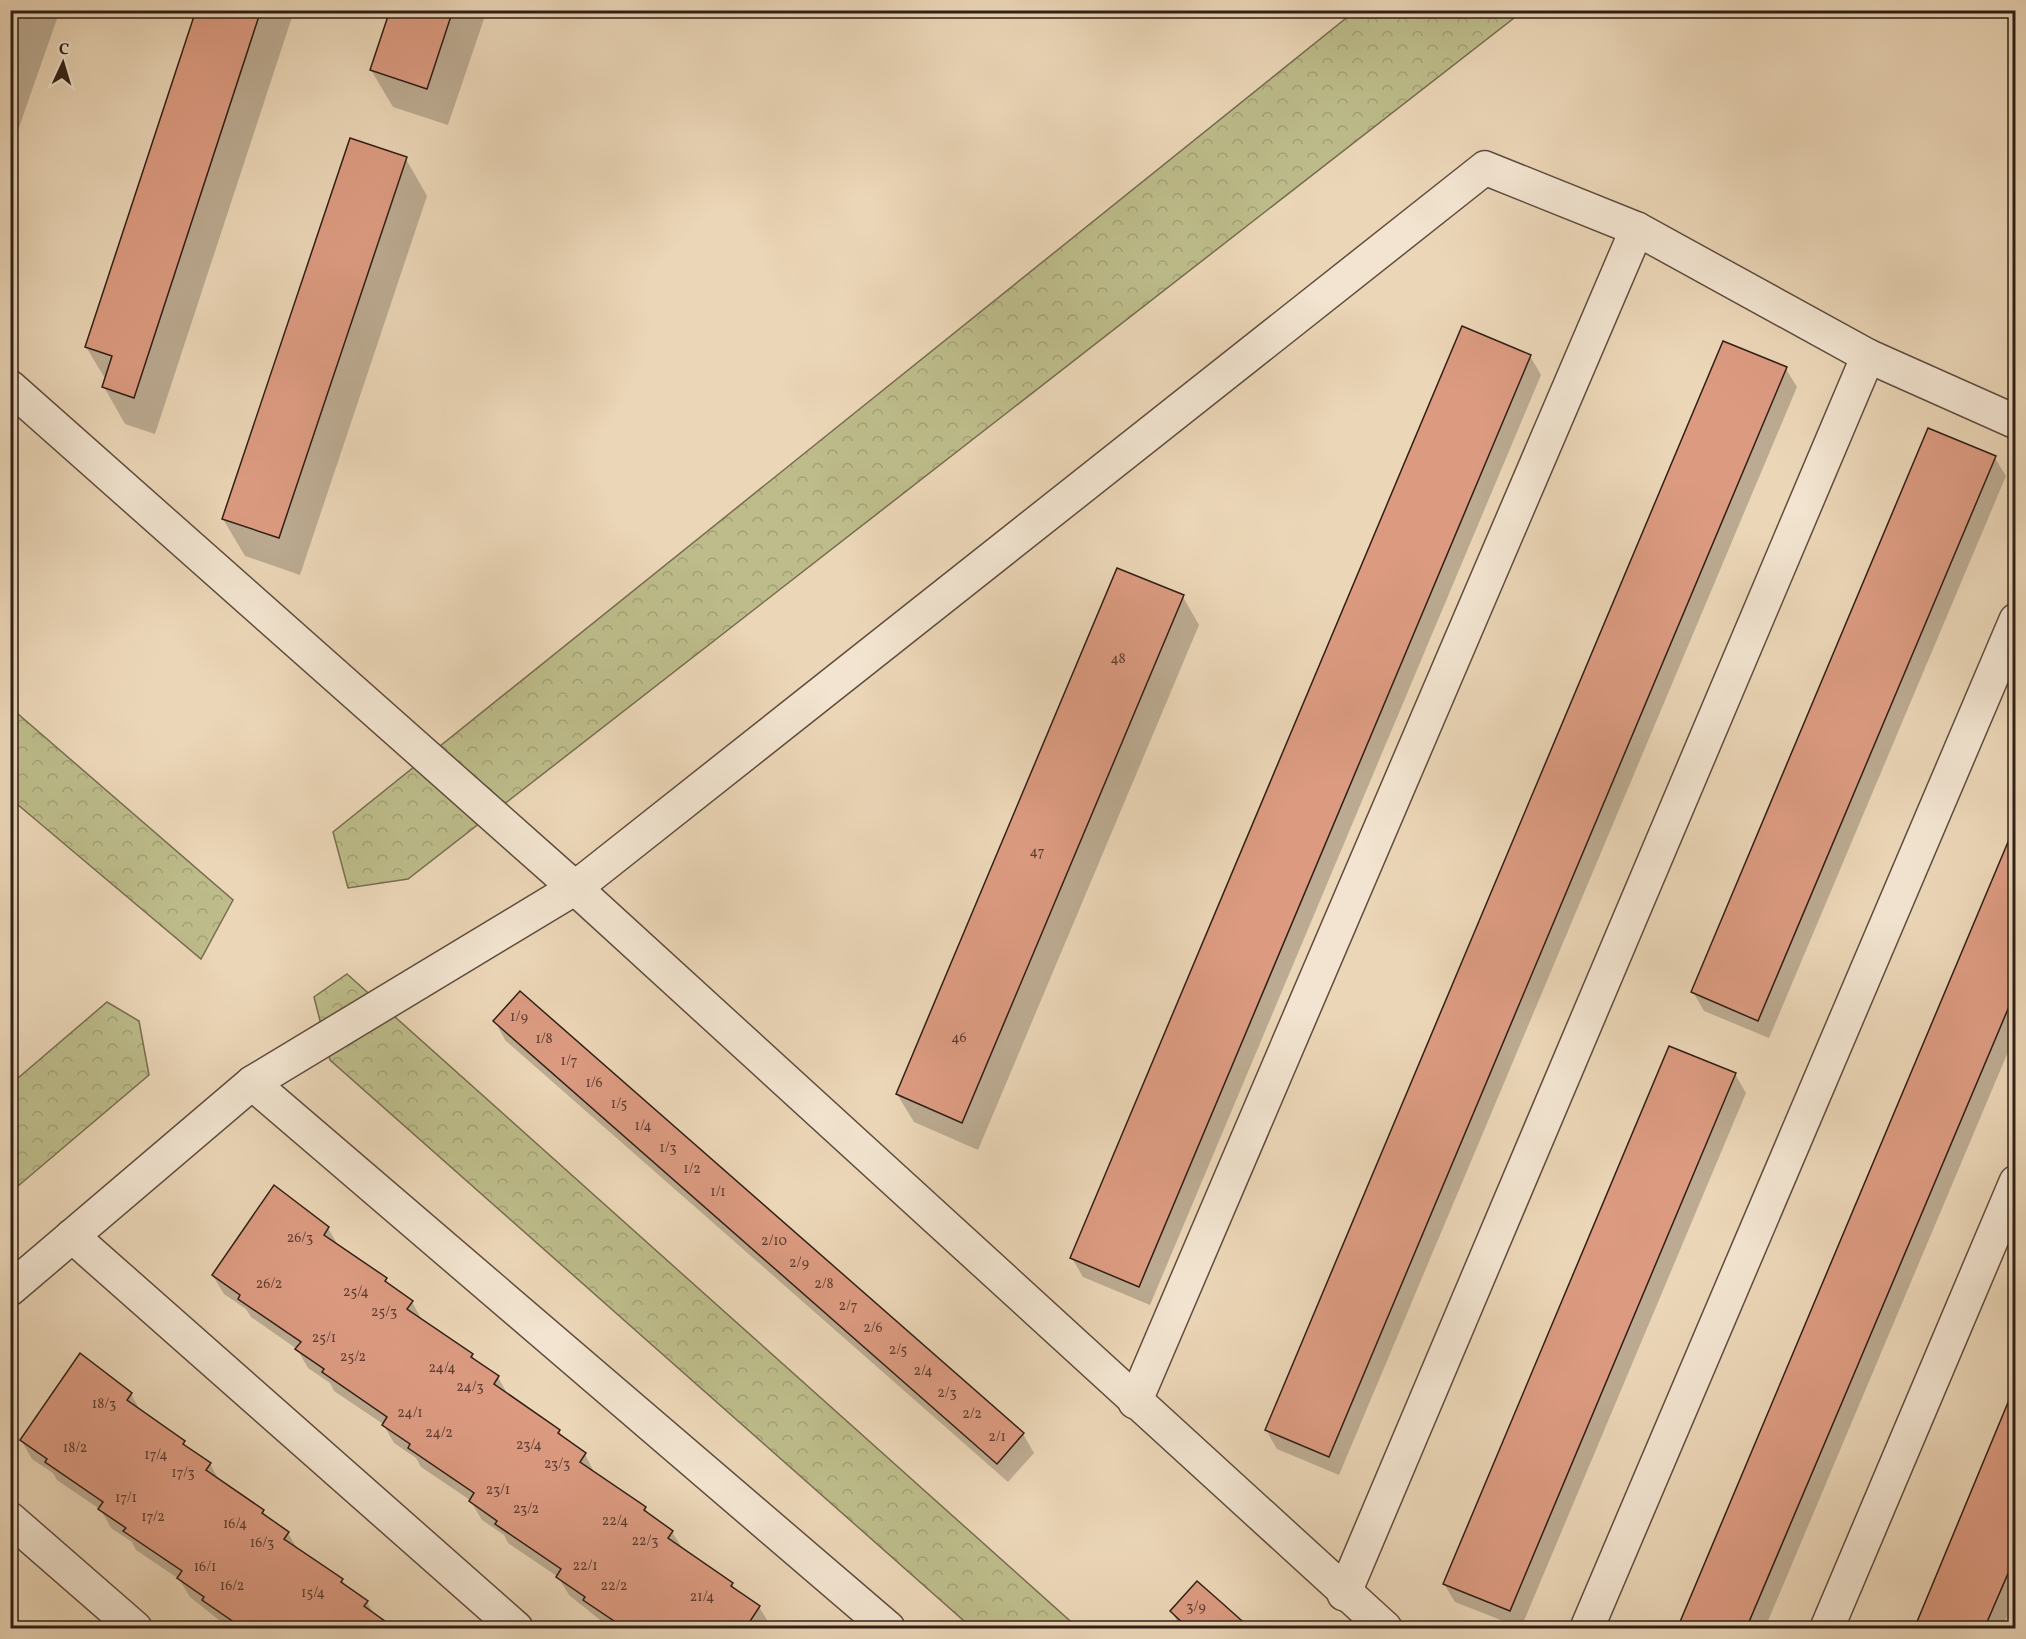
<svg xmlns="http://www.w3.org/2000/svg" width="2026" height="1639" font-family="Vollkorn,serif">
  <defs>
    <pattern id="forest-crowns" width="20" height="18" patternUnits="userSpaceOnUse" patternTransform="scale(1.5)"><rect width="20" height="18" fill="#bdbc8a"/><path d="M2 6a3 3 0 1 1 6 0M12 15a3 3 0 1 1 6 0" fill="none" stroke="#a3a176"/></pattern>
  </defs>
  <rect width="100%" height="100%" fill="#ebd6b7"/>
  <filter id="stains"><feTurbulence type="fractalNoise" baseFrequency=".00333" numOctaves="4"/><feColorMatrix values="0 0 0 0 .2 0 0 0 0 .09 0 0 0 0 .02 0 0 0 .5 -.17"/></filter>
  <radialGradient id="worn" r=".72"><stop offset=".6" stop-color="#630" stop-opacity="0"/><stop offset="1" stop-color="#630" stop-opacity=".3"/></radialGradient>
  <!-- forest -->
  <g fill="url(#forest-crowns)" stroke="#776e50" stroke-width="1.5">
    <polygon points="1355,11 1523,11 408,879 348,888 333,832"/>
    <polygon points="10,707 233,900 201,959 11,799"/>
    <polygon points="347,974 1078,1628 972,1628 330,1060 314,997"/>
    <polygon points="107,1002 139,1021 149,1075 11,1192 11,1084"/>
  </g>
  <!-- shadow -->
  <g fill="#0003">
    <polygon points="10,10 60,10 10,153"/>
    <polygon points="198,10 294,11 155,434 125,424 104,387 106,380 86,347"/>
    <polygon points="391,10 487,10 448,125 393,107 371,70"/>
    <polygon points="406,159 427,196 300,575 245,556 223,519"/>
    <polygon points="1530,356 1541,375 1150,1305 1083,1277 1072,1258"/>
    <polygon points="1786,369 1797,387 1339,1475 1277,1449 1266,1430"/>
    <polygon points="1995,458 2006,476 1769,1038 1704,1011 1693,992"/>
    <polygon points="1183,597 1199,625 978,1150 914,1122 897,1094"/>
    <polygon points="2016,826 2016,1033 1765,1628 1678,1628"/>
    <polygon points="495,1021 1023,1434 1034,1453 1008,1482 505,1040"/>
    <polygon points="1735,1074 1746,1093 1521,1628 1455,1602 1444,1584"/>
    <polygon points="328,1228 339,1247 385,1279 390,1286 412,1302 423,1322 472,1355 476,1362 498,1377 509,1397 559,1431 564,1439 585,1454 595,1474 645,1508 650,1516 672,1532 684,1551 732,1584 736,1592 759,1607 772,1628 610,1628 569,1595 558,1577 508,1543 504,1535 482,1520 470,1500 421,1467 416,1458 394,1443 383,1424 334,1391 330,1383 308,1368 297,1349 251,1317 246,1309 224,1294 213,1276"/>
    <polygon points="2016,1390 2016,1597 2002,1628 1915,1628"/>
    <polygon points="131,1394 141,1412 210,1464 220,1482 263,1511 267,1518 288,1533 298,1550 342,1580 346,1587 367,1602 375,1617 391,1628 229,1628 190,1597 179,1579 136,1550 132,1542 111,1528 101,1510 57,1480 53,1473 32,1459 21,1440"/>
    <polygon points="1172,1612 1249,1628 1181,1628"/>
  </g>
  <!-- building -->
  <g fill="#dc9b81" stroke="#311f16" stroke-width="1.5">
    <polygon points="196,10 261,10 134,398 102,387 112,356 85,347"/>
    <polygon points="390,10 453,10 427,89 370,70"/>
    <polygon points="350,138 407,157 279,538 222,519"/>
    <polygon points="1462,326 1531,355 1139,1287 1070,1258"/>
    <polygon points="1723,341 1787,367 1329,1457 1265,1430"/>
    <polygon points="1928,428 1996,456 1758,1021 1691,992"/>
    <polygon points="1117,568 1184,595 962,1123 896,1094"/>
    <polygon points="2016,823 2016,990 1857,1367 1746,1629 1677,1629"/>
    <polygon points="520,991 1024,1433 997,1464 493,1021"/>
    <polygon points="1669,1046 1736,1073 1510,1611 1443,1584"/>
    <polygon points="274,1185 329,1227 324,1235 387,1278 385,1281 413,1301 407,1309 473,1354 471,1357 499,1376 494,1384 560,1430 558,1433 586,1453 580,1462 646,1507 644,1510 673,1531 668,1538 733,1583 731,1586 760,1606 745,1629 626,1629 583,1600 585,1597 556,1577 561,1569 495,1524 497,1521 469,1501 474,1493 408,1448 410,1444 382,1425 387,1417 322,1372 324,1369 295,1349 301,1342 238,1299 240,1295 212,1275"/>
    <polygon points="80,1353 132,1393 127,1400 185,1441 183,1444 211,1463 206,1470 264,1510 262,1513 289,1532 284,1539 343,1579 341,1582 368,1601 364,1606 396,1629 244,1629 202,1600 204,1597 177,1578 182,1571 123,1531 126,1528 98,1509 103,1502 45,1462 47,1459 20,1440"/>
    <polygon points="2014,1388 2016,1555 1984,1629 1914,1629"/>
    <polygon points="1197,1581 1222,1603 1251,1629 1189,1629 1170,1611"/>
  </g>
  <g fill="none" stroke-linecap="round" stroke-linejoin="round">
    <defs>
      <g id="minor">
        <polyline points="10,387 575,888 1385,1628"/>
        <polyline points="252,1083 888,1628"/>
        <polyline points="72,1236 516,1628"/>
        <polyline points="10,1289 252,1083 575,888 1485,168 1637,229 1868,356 2016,422"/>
        <polyline points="1135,1402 1637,229"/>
        <polyline points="10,1519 135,1628"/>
        <polyline points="1344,1594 1868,356"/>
        <polyline points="1587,1628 2016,620"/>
        <polyline points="1827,1628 2016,1182"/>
      </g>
    </defs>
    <!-- minor casing -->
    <use href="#minor" stroke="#604d3e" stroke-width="36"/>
    <!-- minor -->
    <use href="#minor" stroke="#f2e4d0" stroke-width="33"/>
  </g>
  <g text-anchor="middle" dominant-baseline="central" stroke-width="5" stroke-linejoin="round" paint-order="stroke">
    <!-- number labels -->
    <g font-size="14" fill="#5c3e31">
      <text x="1118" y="659">48</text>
      <text x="1037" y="852">47</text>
      <text x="519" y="1017">1/9</text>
      <text x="959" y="1038">46</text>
      <text x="544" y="1039">1/8</text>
      <text x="569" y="1061">1/7</text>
      <text x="594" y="1083">1/6</text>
      <text x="619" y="1104">1/5</text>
      <text x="643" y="1126">1/4</text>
      <text x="668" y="1148">1/3</text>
      <text x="692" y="1169">1/2</text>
      <text x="718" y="1192">1/1</text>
      <text x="300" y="1238">26/3</text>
      <text x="774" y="1241">2/10</text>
      <text x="799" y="1263">2/9</text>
      <text x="269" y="1284">26/2</text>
      <text x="824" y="1284">2/8</text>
      <text x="356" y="1292">25/4</text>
      <text x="848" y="1306">2/7</text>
      <text x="384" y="1312">25/3</text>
      <text x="873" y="1328">2/6</text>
      <text x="324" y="1338">25/1</text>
      <text x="898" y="1350">2/5</text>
      <text x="353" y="1357">25/2</text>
      <text x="442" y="1368">24/4</text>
      <text x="923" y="1371">2/4</text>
      <text x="470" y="1387">24/3</text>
      <text x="947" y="1393">2/3</text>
      <text x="104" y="1404">18/3</text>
      <text x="410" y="1413">24/1</text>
      <text x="972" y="1414">2/2</text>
      <text x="439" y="1433">24/2</text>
      <text x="997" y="1437">2/1</text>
      <text x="529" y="1445">23/4</text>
      <text x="75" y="1448">18/2</text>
      <text x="156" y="1455">17/4</text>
      <text x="557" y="1464">23/3</text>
      <text x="183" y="1473">17/3</text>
      <text x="498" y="1490">23/1</text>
      <text x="126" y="1498">17/1</text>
      <text x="526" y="1509">23/2</text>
      <text x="153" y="1517">17/2</text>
      <text x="615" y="1521">22/4</text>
      <text x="235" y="1524">16/4</text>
      <text x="645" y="1541">22/3</text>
      <text x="262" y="1543">16/3</text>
      <text x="585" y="1566">22/1</text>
      <text x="205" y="1567">16/1</text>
      <text x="232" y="1586">16/2</text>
      <text x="614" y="1586">22/2</text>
      <text x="313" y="1593">15/4</text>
      <text x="702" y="1597">21/4</text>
      <text x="1196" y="1607">3/9</text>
    </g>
  </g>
  <!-- margin -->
  <rect width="2026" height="1639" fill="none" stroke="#ebd6b7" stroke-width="36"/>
  <rect x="12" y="12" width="2002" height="1615" fill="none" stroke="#311f16" stroke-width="3"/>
  <rect x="18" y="18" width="1990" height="1603" fill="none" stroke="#311f16" stroke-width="1.5"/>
  <!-- north arrow -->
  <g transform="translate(63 63) rotate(4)" stroke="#f2e4d0" stroke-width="4.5" paint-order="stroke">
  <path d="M0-4.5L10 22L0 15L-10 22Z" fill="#311f16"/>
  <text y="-9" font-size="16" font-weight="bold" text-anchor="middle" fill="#311f16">С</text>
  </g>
  <rect width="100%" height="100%" filter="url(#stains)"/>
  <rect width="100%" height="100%" fill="url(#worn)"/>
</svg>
